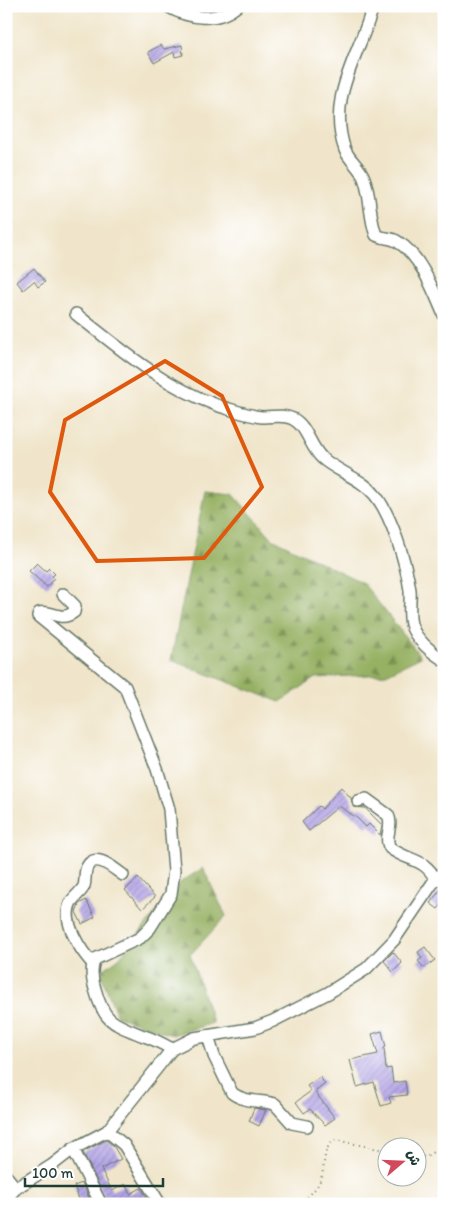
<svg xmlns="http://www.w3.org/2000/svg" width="450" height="1210" font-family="Itim,'Playpen Sans Arabic',sans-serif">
  <defs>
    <pattern id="forest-firs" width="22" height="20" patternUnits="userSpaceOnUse" patternTransform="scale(1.25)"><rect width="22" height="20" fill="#96b163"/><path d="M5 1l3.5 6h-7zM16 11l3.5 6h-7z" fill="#7a9152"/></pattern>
    <pattern id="building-hatch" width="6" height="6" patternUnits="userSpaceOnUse" patternTransform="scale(1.25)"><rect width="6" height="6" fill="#b4a4e7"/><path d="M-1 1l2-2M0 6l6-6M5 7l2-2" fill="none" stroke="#9287bc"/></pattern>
  </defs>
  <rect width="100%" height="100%" fill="#fff"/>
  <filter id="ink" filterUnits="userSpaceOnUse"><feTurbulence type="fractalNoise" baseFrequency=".02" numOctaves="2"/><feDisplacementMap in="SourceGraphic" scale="10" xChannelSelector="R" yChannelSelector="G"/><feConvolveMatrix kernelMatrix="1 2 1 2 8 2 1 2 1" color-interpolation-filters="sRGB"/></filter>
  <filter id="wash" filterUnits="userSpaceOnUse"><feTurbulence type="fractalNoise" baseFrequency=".0096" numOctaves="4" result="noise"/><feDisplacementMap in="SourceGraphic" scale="20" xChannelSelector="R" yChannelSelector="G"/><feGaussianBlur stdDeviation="1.12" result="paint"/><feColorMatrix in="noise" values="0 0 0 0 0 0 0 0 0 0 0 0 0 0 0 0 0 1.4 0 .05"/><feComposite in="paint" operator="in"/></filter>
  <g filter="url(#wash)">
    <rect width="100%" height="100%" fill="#f0e5ca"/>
    <!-- forest -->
    <g fill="url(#forest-firs)" stroke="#5a774c">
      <polygon points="205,491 233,494 273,539 363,583 421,657 386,674 315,678 280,702 171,660"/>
      <polygon points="203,868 226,916 190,955 213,1023 172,1035 117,1016 100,972 119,958 181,882"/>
    </g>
    <g id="blocks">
      <!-- building -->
      <g fill="url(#building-hatch)">
        <polygon points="161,45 164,49 182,45 183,55 175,57 174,52 154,63 148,52"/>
        <polygon points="34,268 45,282 38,287 34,281 23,290 17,282"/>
        <polygon points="37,563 46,571 49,568 55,574 52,576 54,578 47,587 29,571"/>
        <polygon points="341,787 351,798 353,807 365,808 382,825 380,835 369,824 366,827 357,818 339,806 309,831 302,822 319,806 322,809"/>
        <polygon points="138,878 155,897 142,909 125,890"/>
        <polygon points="444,885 444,902 438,909 430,903"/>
        <polygon points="86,900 95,917 82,924 76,912 79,904"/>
        <polygon points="425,947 435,960 424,968 418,961 422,958 418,952"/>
        <polygon points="393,952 402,963 393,972 384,961"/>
        <polygon points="382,1031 386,1047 384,1048 386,1069 391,1068 393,1083 405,1081 407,1095 389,1097 391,1103 381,1106 374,1082 357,1087 350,1060 378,1054 372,1034"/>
        <polygon points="320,1077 325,1084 315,1092 335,1118 325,1125 310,1109 304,1113 296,1102 311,1091 307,1086"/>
        <polygon points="254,1108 266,1110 259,1126 249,1121"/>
        <polygon points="106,1140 114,1147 121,1159 101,1169 112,1191 125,1184 130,1194 141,1188 151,1204 108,1204 83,1152"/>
        <polygon points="82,1183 92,1204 81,1204 74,1186"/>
      </g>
    </g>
  </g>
  <g filter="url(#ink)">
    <use href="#blocks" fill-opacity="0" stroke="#687868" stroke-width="1"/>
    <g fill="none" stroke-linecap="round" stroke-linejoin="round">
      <defs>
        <g id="minor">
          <path d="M167,6C189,19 217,23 237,6"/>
          <path d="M373,6C360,55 326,97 345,150C350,161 360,167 364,178C371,196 369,217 376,235C383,239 392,237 398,242C421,256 434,292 444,315"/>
          <path d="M76,314C120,349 165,387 219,406C233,410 249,416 263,417C274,417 283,414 293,419C307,426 310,447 322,458C338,472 361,478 375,495C392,516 406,563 410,590C411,601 408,613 411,624C414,638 432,653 444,660"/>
          <path d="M63,594L75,606L74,612C60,623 51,609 39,613L38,616L125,687L157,769L169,809L174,871L171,894L150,928L140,938L95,959C90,968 92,979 95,989C104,1023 114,1024 144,1036C154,1039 163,1044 172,1049"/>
          <path d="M358,801L366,799L388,815C394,826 383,837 390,848C409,862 424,857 436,880"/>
          <path d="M93,964C81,951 62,923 70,904C73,897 81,893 84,886C86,880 84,873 87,867C95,851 114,869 123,875"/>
          <path d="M208,1036L214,1056L232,1093C245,1103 261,1100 275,1104L292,1123L307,1126"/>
          <polyline points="107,1131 124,1145 160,1204"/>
          <polyline points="73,1149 101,1204"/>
          <polyline points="6,1176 16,1188"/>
          <polyline points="6,1199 16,1188 51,1166 73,1149 107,1131 172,1049 194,1038 255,1028 273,1021 328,993 366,969 394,940 432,884 444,872"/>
        </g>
      </defs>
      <!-- minor casing -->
      <use href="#minor" stroke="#687868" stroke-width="14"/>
      <!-- path -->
      <g stroke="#687868" stroke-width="2" stroke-dasharray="1 4" stroke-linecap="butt">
        <polyline points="418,1156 425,1157 433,1152"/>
        <path d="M300,1204C307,1198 315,1190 319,1183C327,1169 320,1147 336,1140L388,1151"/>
      </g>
      <!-- minor -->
      <use href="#minor" stroke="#fff" stroke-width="11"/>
    </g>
  </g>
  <!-- marked area -->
  <path fill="none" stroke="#de580e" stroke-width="4" stroke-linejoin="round" d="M165,361L222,396L262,487L204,558L97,561L50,492L65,420Z"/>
  <!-- margin -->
  <rect width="450" height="1210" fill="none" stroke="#fff" stroke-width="25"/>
  <!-- north arrow -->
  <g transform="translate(402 1162) rotate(71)"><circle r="24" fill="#ffffff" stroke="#a5b1ae"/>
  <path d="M0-4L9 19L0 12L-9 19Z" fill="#d1495b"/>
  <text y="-8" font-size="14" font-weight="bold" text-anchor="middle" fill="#1f3d34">ش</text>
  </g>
  <!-- scale -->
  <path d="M25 1178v8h138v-8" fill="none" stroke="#1f3d34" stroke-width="2.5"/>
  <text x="32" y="1178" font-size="15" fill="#1f3d34" stroke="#ffffff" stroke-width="4" paint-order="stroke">100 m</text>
</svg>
